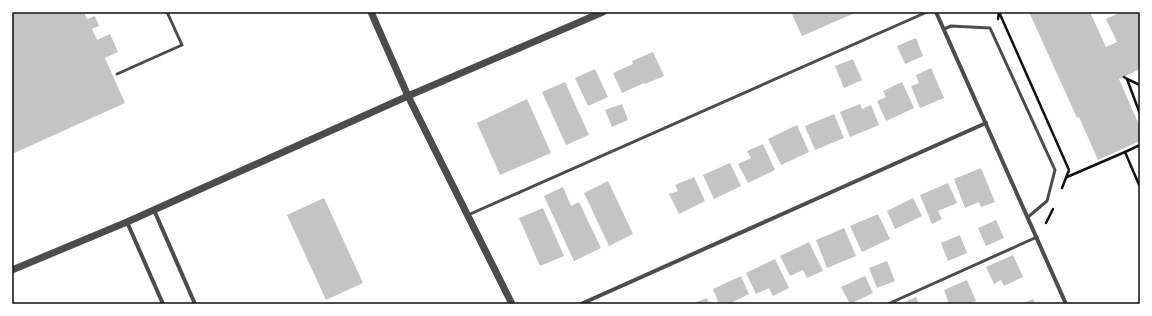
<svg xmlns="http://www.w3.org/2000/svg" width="1152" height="316" font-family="Poppins,sans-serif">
  <rect width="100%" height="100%" fill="#fff"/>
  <!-- building -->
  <g fill="#c4c4c4">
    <polygon points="12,12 84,12 87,19 95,16 99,26 92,29 97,40 110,34 118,52 105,58 125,103 12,154"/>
    <polygon points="791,12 857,12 802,36"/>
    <polygon points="1029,12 1090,12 1106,47 1117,42 1106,19 1121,12 1140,12 1140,69 1119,79 1140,127 1140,141 1098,160 1079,117 1077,118"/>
    <polygon points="916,38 923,56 905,64 897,46"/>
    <polygon points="653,52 664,76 645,84 644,83 622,93 613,73 633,64 632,61"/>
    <polygon points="853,59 862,80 844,88 835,66"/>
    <polygon points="931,68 944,98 920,108 911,86 919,83 916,75"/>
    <polygon points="595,69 608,97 588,106 575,78"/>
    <polygon points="565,82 589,135 566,145 542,92"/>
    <polygon points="902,82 914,108 886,121 877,101 886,97 883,91"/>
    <polygon points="527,99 551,153 500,175 477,123"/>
    <polygon points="622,104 628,120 612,127 605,110"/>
    <polygon points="860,104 862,109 871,105 879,125 850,137 840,112"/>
    <polygon points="834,114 844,138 815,150 805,126"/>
    <polygon points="797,125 809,152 781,165 768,139"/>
    <polygon points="763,144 775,170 748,183 738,164 751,158 747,151"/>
    <polygon points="730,163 741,186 714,199 703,175"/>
    <polygon points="981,168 995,202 981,207 979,202 965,208 954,179"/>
    <polygon points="694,177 705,201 679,214 669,194 678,191 675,185"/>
    <polygon points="608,181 633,234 609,246 584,193"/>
    <polygon points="948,183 957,203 938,211 942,219 932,224 920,195"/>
    <polygon points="563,187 571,206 579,202 601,248 574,261 544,196"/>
    <polygon points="324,198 363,283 326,300 287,215"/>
    <polygon points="913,198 922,216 895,229 887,211"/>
    <polygon points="543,208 564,256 540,266 519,218"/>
    <polygon points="878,214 890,239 862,252 850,226"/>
    <polygon points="996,220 1004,238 986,246 978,228"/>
    <polygon points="844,228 856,256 827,268 816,240"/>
    <polygon points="960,235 967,253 948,261 941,243"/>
    <polygon points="809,242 823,271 807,278 803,270 790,276 780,256"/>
    <polygon points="1013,255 1023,277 1004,286 1001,280 994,284 986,267"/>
    <polygon points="775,259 789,288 773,296 769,288 756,294 746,273"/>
    <polygon points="887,261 895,281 877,288 869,268"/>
    <polygon points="741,276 749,294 729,304 719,304 713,289"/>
    <polygon points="865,276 873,293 850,304 841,287"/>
    <polygon points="967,280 976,301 968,304 949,304 944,290"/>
    <polygon points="916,297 919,304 900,304"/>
    <polygon points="707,298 709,304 692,304"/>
    <polygon points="1033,299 1035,304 1022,304"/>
  </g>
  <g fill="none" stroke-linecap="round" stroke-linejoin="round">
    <!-- path -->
    <g stroke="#111" stroke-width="2.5">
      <polyline points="998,19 999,12 1069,170 1062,188"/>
      <polyline points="1124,77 1127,79 1140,114"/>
      <polyline points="1127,79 1140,85"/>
      <polyline points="1125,152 1140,145"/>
      <polyline points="1067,177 1125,152 1140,187"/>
      <polyline points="1046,223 1053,209"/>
    </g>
    <!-- service -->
    <g stroke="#4c4c4c" stroke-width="3">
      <polyline points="944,29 951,26 990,28 1055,170 1047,201 1028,217"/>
      <polyline points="117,74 182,45 167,12"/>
      <polyline points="468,215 927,12"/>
      <polyline points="888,304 1037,237"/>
    </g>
    <!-- minor -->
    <g stroke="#4c4c4c" stroke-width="4">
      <polyline points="936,12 1066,304"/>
      <polyline points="154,210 195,304"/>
      <polyline points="127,222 163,304"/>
      <polyline points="581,304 986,123"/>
    </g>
    <!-- tertiary -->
    <g stroke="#4c4c4c" stroke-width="7">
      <polyline points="371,12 408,96 512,304"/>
      <polyline points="12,270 127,222 408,96 603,12"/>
    </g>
  </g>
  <!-- border -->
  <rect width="1152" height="316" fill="none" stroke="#ffffff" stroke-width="26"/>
  <rect x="13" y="13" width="1126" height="290" fill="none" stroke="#111" stroke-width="1.5"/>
</svg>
